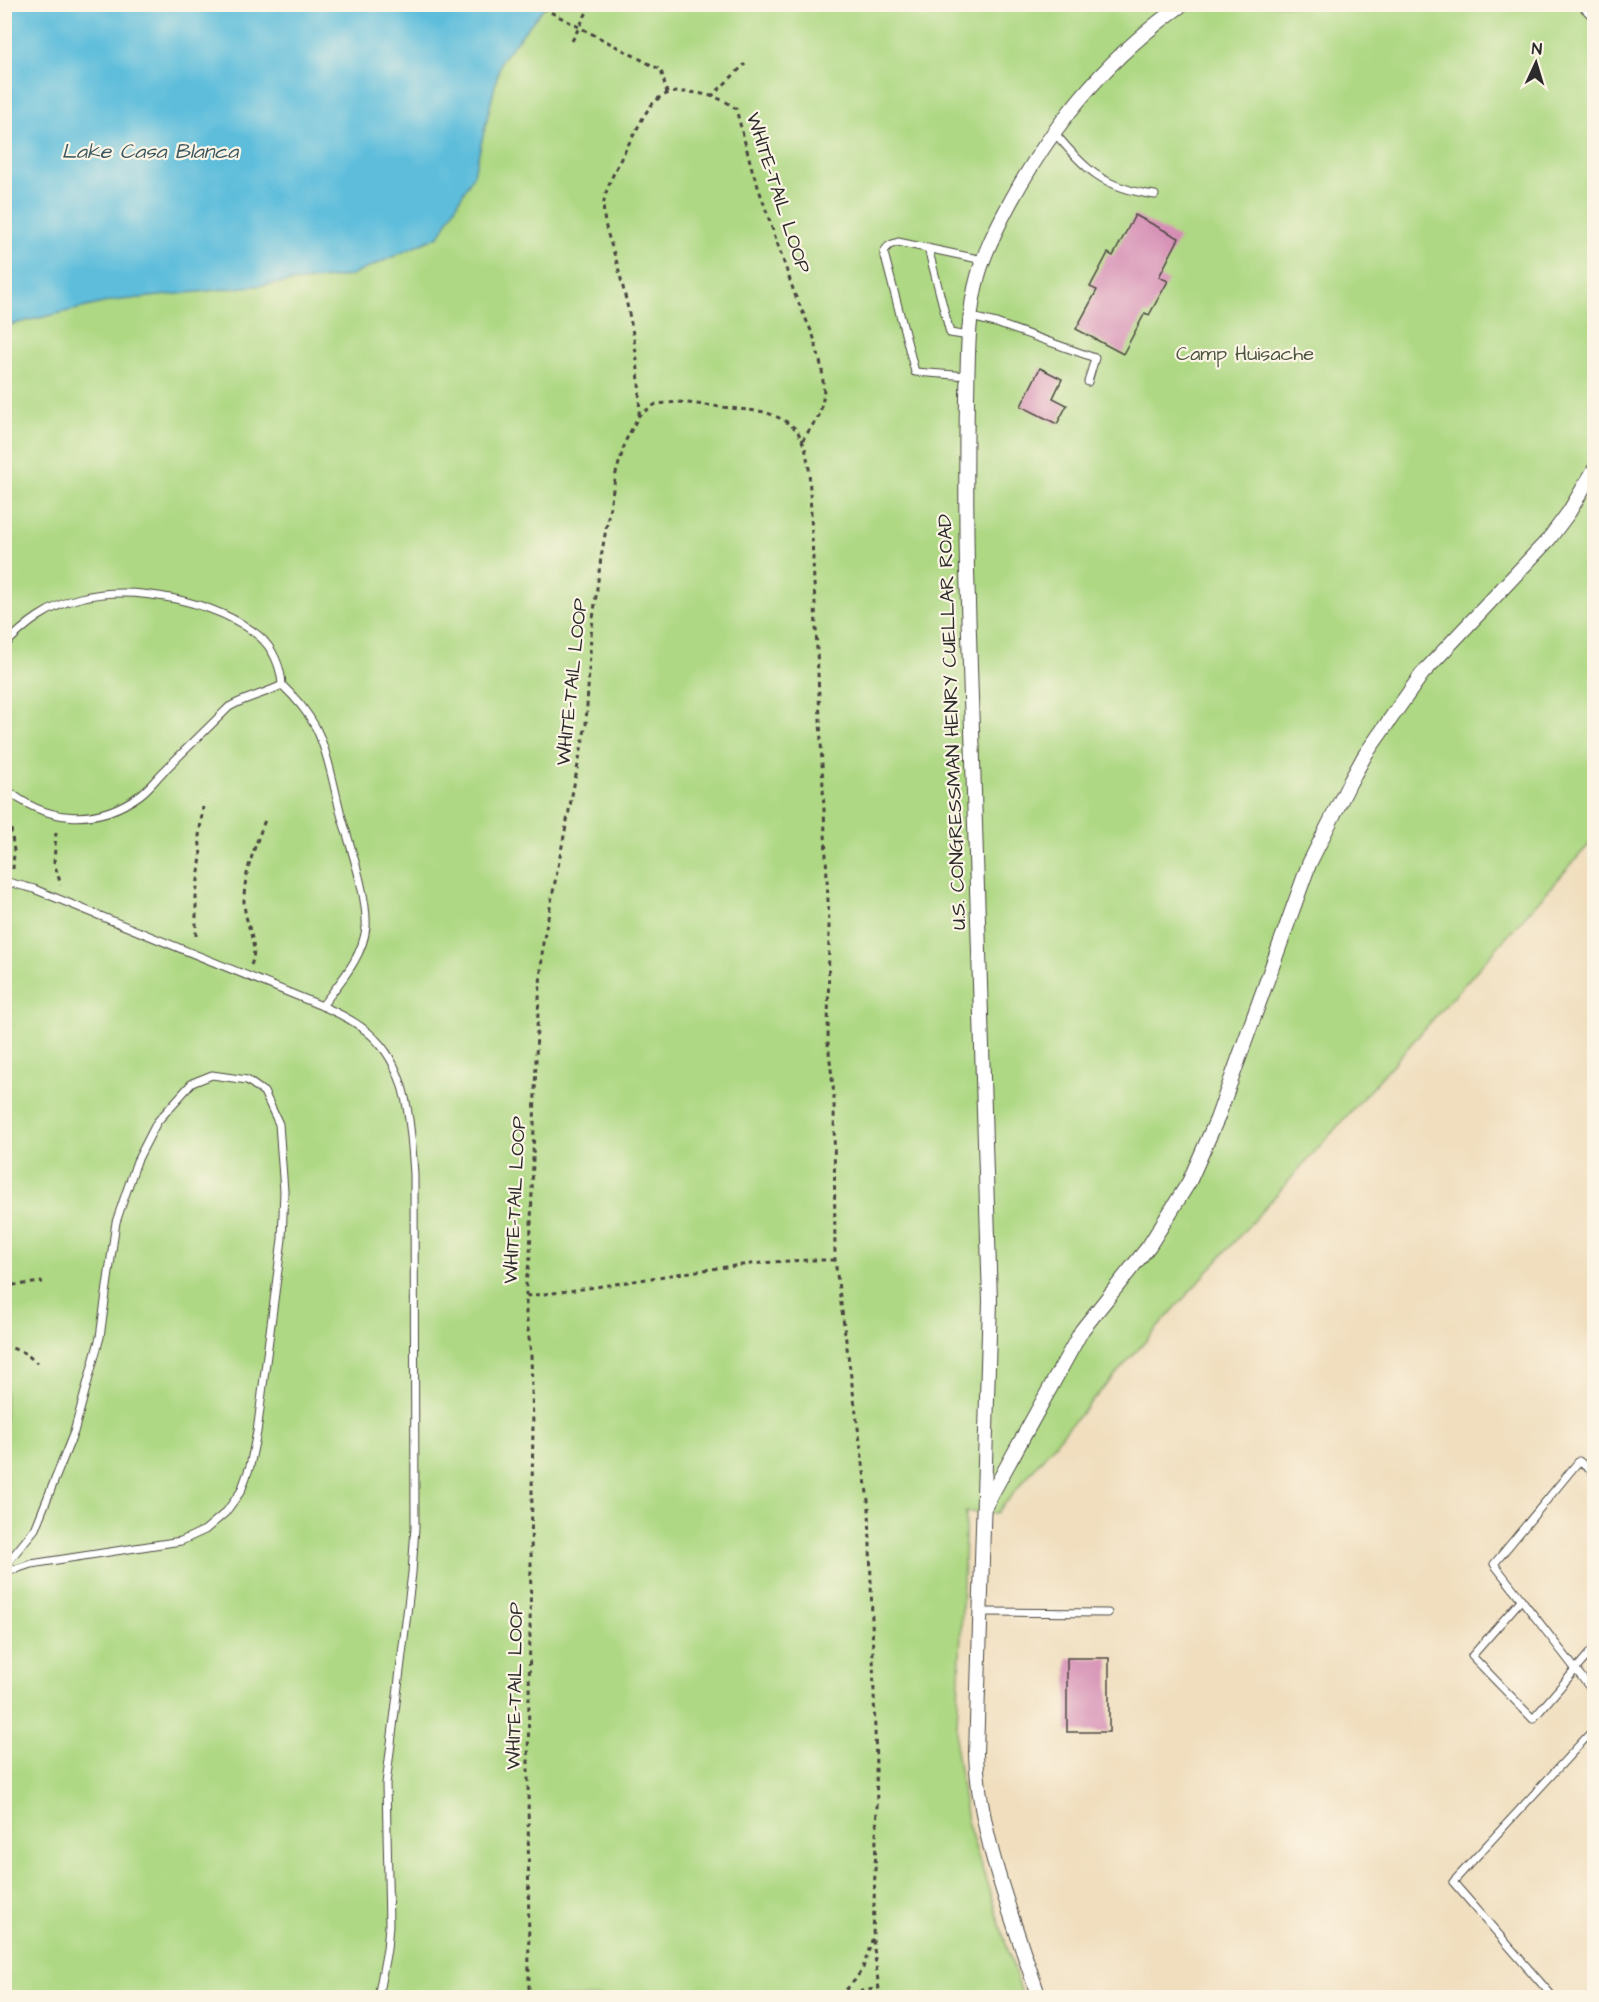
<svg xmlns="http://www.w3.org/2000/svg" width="1599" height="2002" font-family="'Architects Daughter',sans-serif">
  <rect width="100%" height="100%" fill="#fcf5e5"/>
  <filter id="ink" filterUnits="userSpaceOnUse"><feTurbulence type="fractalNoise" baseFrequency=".0167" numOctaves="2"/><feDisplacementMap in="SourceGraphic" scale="12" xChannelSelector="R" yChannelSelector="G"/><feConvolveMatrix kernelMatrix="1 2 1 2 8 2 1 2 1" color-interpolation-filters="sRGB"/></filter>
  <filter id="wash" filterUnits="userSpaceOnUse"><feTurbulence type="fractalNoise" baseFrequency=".008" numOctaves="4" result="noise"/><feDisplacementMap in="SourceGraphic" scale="24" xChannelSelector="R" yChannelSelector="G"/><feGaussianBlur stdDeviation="1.35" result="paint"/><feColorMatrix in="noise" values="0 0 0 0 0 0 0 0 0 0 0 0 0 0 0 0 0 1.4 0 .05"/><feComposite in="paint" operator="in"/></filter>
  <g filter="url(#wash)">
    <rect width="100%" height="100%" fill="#f0debe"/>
    <!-- green -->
    <polygon fill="#aed883" stroke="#6c8257" stroke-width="1.5" points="5,5 1594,5 1594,839 1067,1429 997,1513 966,1512 956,1750 967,1821 1023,1997 5,1998"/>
    <!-- water -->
    <polygon fill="#5dbddb" stroke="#447483" stroke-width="1.5" points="4,5 5,4 546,5 501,60 474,174 439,236 350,276 112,301 5,326"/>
    <g id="blocks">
      <!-- building -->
      <g fill="#d48ab3">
        <polygon points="1135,215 1179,238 1159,277 1168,281 1149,315 1145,313 1123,354 1076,329 1097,290 1090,287 1108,253 1113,256"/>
        <polygon points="1040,368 1062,379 1053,398 1067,405 1057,424 1021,406"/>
        <rect x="1067" y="1658" width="42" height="74"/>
      </g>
    </g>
  </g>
  <g filter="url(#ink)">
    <use href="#blocks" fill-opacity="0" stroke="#494641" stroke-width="1.5"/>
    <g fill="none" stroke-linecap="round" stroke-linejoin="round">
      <defs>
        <g id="lane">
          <path d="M1054,132C1086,170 1103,188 1155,195"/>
          <polyline points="928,248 950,333 969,336"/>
          <polyline points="971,317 996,323 1095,358 1088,382"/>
          <path d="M968,376L915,372L884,253C886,246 891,244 898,242L983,260"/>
          <path d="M4,646C26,623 49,606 80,598C134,584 216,601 259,636C273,648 281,667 282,685C296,698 307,711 316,728C327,750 334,786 340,811C349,843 368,896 366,927C363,958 339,983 322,1006"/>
          <path d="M4,787C44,823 96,827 140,795C150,788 157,777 166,769C187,748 208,728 229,707C246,697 265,694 282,685"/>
          <path d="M4,881L34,889L322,1006C341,1014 363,1025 377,1041C409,1074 411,1131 414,1174L415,1527L412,1573L386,1784L389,1925L387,1949L378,1998"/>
          <polyline points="1594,1473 1579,1461 1494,1564 1594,1693"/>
          <polyline points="4,1567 35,1529 74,1432 100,1337 116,1222 137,1161 157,1122 192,1083 212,1075 247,1080 264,1092 279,1124 284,1191 282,1239 257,1432 250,1466 241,1491 226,1512 205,1530 181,1541 31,1564 4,1573"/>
          <polyline points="1521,1600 1472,1656 1533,1719 1594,1648"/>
          <polyline points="979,1612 1108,1613"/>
          <polyline points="1554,1998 1453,1882 1594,1729"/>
        </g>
        <g id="street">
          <polyline points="1585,4 1594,13"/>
          <polyline points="984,1508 1082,1330 1149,1246 1189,1182 1217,1119 1309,864 1350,782 1365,755 1422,674 1549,539 1569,512 1594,470"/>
          <path d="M1039,1998C1013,1918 979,1837 976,1754L990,1301L967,571C966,513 966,456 967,398C968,358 967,316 978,276C985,250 998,225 1011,201C1053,124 1110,55 1183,4"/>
        </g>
      </defs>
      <!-- lane casing -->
      <use href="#lane" stroke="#494641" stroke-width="9"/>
      <!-- street casing -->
      <use href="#street" stroke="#494641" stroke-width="16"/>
      <!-- path -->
      <g stroke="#494641" stroke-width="3" stroke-dasharray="4.5 4.5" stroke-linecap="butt">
        <polyline points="535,4 661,70 667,93"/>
        <polyline points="572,41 587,12"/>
        <polyline points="711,97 745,64"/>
        <path d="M639,415C642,366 630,315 618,267C613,246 601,224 604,201C607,182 628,145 638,127C647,110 655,94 676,92C695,91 722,96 736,109L752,169L795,295L813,335L822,369L824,394L820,414L802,441"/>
        <polyline points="11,829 14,851 13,869"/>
        <polyline points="56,832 54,863 61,885"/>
        <polyline points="196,936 196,896 201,856 199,836 203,807"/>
        <path d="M251,965C260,945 244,923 244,901C244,872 255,847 265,820"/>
        <polyline points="4,1286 43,1282"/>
        <path d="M526,1296C628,1286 733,1258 835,1260"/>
        <polyline points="4,1345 25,1353 37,1363"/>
        <polyline points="873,1940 880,1998"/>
        <polyline points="842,1995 879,1988"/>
        <polyline points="529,1998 528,1765 533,1425 531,1355 526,1313 526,1282 530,1257 537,1027 543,943 586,724 591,635 601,557 616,473 626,440 639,415 656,404 679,402 765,412 784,420 797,430 805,447 809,468 829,924 828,1043 834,1095 835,1260 869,1508 877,1805 873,1937 863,1968 855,1980 845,1991 834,1998"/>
      </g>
      <!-- lane -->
      <use href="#lane" stroke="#fff" stroke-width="7"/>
      <!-- street -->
      <use href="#street" stroke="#fff" stroke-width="14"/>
    </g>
  </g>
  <g text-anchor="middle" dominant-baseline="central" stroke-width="4.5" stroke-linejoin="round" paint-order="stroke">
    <!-- street labels -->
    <g font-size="20" fill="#2b2b2b" stroke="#fcf5e5">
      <text transform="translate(778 193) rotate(72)">WHITE-TAIL LOOP</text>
      <text transform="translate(572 682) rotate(-84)">WHITE-TAIL LOOP</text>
      <text transform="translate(952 722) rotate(-92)">U.S. CONGRESSMAN HENRY CUELLAR ROAD</text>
      <text transform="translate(515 1200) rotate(-87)">WHITE-TAIL LOOP</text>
      <text transform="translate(515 1686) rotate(-89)">WHITE-TAIL LOOP</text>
    </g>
    <!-- park labels -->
    <g font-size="20" fill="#4c5641" stroke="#fcf5e5">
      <text x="1245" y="354">Camp Huisache</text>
    </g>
    <!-- water labels -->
    <g font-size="21" font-style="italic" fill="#3a5760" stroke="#fcf5e5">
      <text x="150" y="151">Lake Casa Blanca</text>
    </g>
  </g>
  <!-- margin -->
  <rect width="1599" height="2002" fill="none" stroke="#fcf5e5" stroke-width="24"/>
  <!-- north arrow -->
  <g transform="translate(1536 63) rotate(4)" stroke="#fcf5e5" stroke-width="4.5" paint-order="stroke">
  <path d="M0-4.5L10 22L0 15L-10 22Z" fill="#2b2b2b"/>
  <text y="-9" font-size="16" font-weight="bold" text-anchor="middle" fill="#2b2b2b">N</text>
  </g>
</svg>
